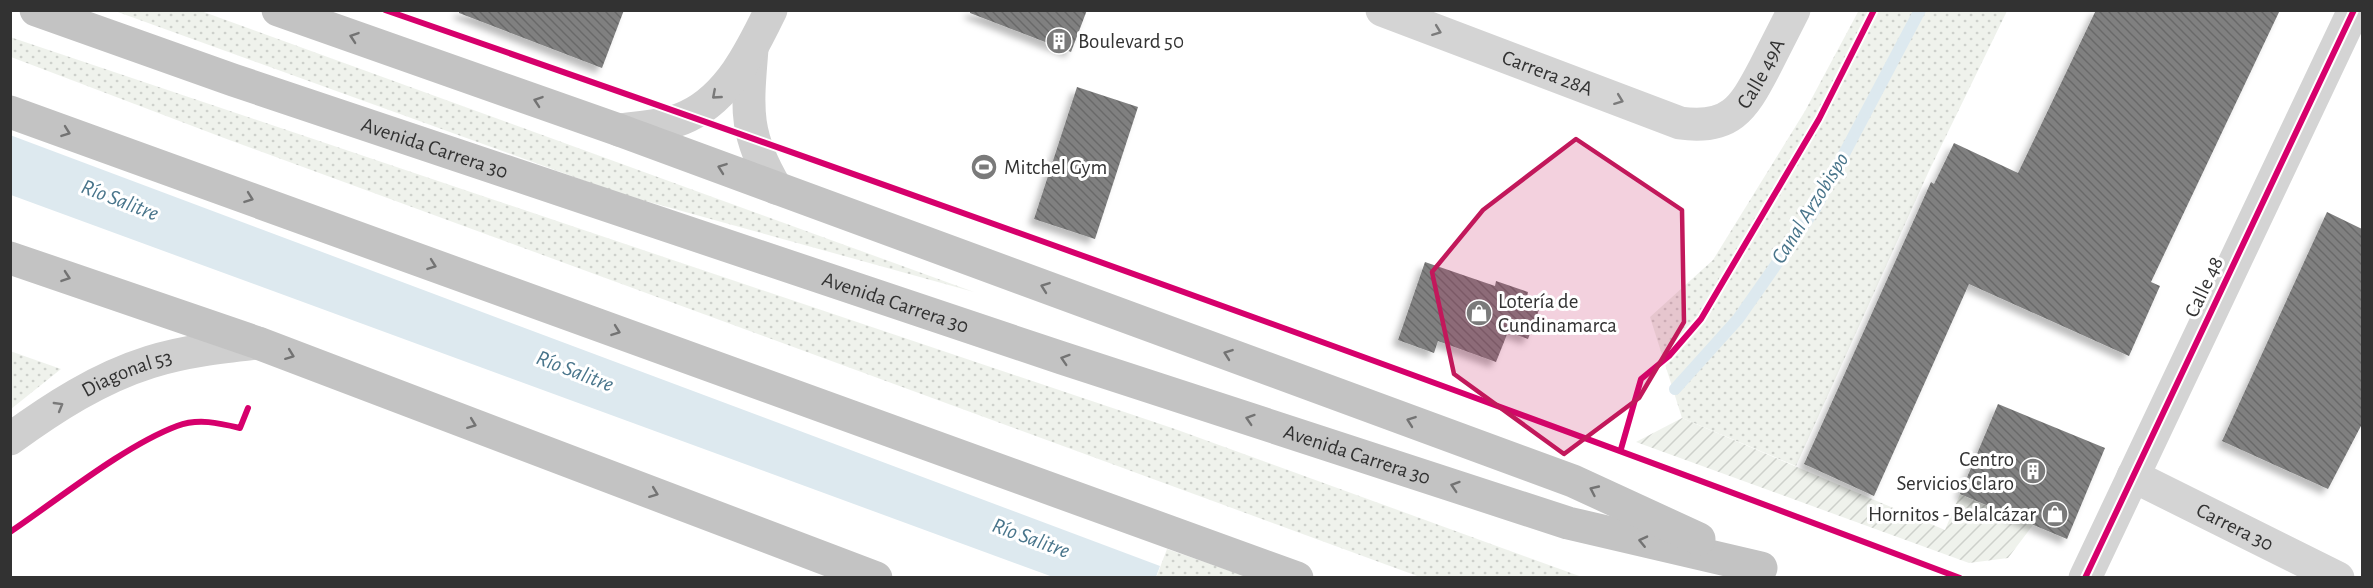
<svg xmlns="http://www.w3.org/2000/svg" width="2373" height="588" font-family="'Alegreya Sans',sans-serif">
  <defs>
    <pattern id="grass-dots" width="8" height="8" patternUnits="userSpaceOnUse" patternTransform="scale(1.5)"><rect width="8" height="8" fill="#eff2ec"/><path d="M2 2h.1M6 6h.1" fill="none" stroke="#cdd0cb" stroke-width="1.8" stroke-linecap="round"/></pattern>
    <pattern id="garden-furrows" width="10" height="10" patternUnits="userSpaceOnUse" patternTransform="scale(1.5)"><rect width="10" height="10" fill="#eff2ec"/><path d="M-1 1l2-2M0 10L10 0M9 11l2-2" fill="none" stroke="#cdd0cb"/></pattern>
    <pattern id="building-back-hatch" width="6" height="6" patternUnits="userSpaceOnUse" patternTransform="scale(1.5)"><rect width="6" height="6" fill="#808080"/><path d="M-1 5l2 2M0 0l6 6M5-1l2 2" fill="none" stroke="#696969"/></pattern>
    <filter id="shadow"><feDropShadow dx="-5.5" dy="5.5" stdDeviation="3" flood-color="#0004"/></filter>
  </defs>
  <rect width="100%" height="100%" fill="#fff"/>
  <!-- grass -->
  <g fill="url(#grass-dots)">
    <polygon points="1859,10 2007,11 1928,173 1796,466 1682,418 1650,317 1713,260 1805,111"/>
    <polygon points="115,11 201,11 974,292 624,195"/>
    <polygon points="10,37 1175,429 1582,577 1420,577 224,138 11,57"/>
    <polygon points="10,351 61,369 11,409 10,409"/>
    <polygon points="1167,549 1248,577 1156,578"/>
  </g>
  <!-- garden -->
  <polygon fill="url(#garden-furrows)" points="1682,418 1945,530 1960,494 2033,525 2008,558 1969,563 1636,442"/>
  <!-- water -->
  <polygon fill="#dde9ef" points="10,135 1160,566 1156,577 1053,577 11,195"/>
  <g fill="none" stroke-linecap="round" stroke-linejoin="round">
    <!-- stream -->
    <polyline stroke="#dde9ef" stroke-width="12" points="1675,389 1738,319 1815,209 1920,10"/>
  </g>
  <!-- building -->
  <g fill="url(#building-back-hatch)" filter="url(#shadow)">
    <polygon points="459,10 624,10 602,68 459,13"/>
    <polygon points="970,10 1087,10 1071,52 970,13"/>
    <polygon points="2096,10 2280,10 2151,282 2160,286 2129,356 1969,284 1874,496 1804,464 1931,182 1934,184 1954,143 2018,173"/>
    <polygon points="1077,87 1138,107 1095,239 1034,219"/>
    <polygon points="2327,212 2362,229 2362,424 2328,489 2222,441"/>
    <polygon points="1425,262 1495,286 1496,281 1528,292 1527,297 1542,302 1528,339 1508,332 1496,362 1438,341 1434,353 1398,340"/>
    <polygon points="1998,404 2105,448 2067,539 1960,494"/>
  </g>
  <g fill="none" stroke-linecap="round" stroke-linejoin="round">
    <!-- street -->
    <g stroke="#d4d4d4" stroke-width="33">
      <path id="s1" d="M1382,10L1680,123C1730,130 1743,109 1764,69C1774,49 1784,30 1794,10"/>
      <path id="s2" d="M2133,476L2338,578"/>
      <polyline points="2085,578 2354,10"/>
    </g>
    <!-- secondary -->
    <g stroke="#cfcfcf" stroke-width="33">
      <path d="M752,49C747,110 744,134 776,188"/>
      <path d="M619,130C642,127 668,126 688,116C730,96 752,49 771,10"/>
      <path id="s3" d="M10,439C54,407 99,378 150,362C185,351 222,347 258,343"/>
    </g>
    <!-- highway -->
    <g stroke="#c3c3c3" stroke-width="33">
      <path id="s4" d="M36,10L233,80L1062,358L1568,523L1761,568"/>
      <polyline points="278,10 619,130 1573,481 1699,539"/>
      <polyline points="10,112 1297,578"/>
      <polyline points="10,258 258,343 876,578"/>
    </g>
    <defs>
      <g id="cycleway">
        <path d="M385,10C913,193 1438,381 1960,578"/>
        <polyline points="1621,449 1641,379 1669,356 1701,319 1819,119 1874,10"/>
        <path d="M10,532C59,499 124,446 177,426C198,418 219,423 240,428L248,408"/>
        <polyline points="2085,578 2354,10"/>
      </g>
    </defs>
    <!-- cycleway casing -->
    <use href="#cycleway" stroke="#fff" stroke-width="10"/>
    <!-- cycleway -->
    <use href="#cycleway" stroke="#d6006c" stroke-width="6"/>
  </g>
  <!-- one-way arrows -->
  <defs><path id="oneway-chevron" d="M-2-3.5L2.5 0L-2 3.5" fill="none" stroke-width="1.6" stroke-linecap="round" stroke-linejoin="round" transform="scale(1.5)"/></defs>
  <g stroke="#7b7b7b">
    <use href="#oneway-chevron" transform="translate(1437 31) rotate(21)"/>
    <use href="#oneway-chevron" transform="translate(1619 100) rotate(21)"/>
  </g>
  <g stroke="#737373">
    <use href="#oneway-chevron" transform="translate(354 37) rotate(-161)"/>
    <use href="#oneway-chevron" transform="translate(538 101) rotate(-161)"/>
    <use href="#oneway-chevron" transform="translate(66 132) rotate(20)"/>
    <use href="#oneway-chevron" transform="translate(722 168) rotate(-160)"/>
    <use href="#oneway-chevron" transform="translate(249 198) rotate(20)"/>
    <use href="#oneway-chevron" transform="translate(432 265) rotate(20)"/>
    <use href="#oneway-chevron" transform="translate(66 277) rotate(19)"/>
    <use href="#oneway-chevron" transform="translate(1045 287) rotate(-160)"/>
    <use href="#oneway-chevron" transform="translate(616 331) rotate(20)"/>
    <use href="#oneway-chevron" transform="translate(1228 354) rotate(-160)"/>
    <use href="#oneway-chevron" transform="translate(290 355) rotate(21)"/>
    <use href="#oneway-chevron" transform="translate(1065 359) rotate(-162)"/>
    <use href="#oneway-chevron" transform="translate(1250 419) rotate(-162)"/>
    <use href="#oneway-chevron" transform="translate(1411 421) rotate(-160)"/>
    <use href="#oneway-chevron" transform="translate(472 424) rotate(21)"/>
    <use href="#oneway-chevron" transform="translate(1455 486) rotate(-162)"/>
    <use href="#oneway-chevron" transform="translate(1594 490) rotate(-155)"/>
    <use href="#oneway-chevron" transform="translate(654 493) rotate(21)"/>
    <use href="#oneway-chevron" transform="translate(1643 541) rotate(-167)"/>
  </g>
  <g stroke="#797979">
    <use href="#oneway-chevron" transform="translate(716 95) rotate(139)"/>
    <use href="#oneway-chevron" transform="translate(59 406) rotate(-30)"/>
  </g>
  <!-- marked area -->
  <path fill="#c2185b" fill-opacity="0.2" stroke="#c2185b" stroke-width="4.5" stroke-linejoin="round" d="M1576,139L1682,210L1684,322L1639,398L1564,454L1454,374L1432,272L1483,210Z"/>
  <!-- icons -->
  <defs>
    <symbol id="building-disc" viewBox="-11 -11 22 22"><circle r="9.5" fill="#7a7a7a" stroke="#fff"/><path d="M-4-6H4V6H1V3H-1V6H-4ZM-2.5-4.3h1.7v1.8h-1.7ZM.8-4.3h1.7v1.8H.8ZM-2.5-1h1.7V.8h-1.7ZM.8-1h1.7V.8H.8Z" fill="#fff"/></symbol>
    <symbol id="stadium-disc" viewBox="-11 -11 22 22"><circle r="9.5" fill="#7a7a7a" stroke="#fff"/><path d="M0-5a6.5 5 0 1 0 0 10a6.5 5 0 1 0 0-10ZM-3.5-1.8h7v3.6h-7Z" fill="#fff"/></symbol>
    <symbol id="shop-disc" viewBox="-11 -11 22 22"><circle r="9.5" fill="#7a7a7a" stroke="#fff"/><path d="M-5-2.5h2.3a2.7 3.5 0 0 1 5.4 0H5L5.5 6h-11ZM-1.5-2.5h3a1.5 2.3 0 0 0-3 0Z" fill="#fff"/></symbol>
  </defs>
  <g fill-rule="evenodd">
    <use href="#building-disc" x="1044" y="26" width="30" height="30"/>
    <use href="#stadium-disc" x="969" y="152" width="30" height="30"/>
    <use href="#shop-disc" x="1464" y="298" width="30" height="30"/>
    <use href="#building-disc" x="2018" y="456" width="30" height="30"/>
    <use href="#shop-disc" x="2040" y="499" width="30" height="30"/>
  </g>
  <g text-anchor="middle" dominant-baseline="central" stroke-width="6" stroke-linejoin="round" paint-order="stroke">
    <!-- poi labels -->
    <g font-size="21" fill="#323232" stroke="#fff" text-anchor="start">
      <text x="1078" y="41">Boulevard 50</text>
      <text x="1004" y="167">Mitchel Gym</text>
      <text x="1498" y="301">Lotería de<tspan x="1498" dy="24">Cundinamarca</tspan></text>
      <text x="2014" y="459" text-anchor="end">Centro<tspan x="2014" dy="24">Servicios Claro</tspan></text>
      <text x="2036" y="514" text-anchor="end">Hornitos - Belalcázar</text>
    </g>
    <!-- street labels -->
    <g font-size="21" fill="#323232" stroke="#fff">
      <text stroke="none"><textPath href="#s1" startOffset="423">Calle 49A</textPath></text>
      <text stroke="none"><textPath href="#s1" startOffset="177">Carrera 28A</textPath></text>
      <text stroke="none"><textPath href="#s4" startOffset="422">Avenida Carrera 30</textPath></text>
      <text transform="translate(2204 287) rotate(-65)">Calle 48</text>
      <text stroke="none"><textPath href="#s4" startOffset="908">Avenida Carrera 30</textPath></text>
      <text stroke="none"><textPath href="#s3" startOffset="135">Diagonal 53</textPath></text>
      <text stroke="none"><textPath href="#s4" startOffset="1394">Avenida Carrera 30</textPath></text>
      <text stroke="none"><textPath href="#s2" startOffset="114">Carrera 30</textPath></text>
    </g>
    <!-- water labels -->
    <g font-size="22" font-style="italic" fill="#49758b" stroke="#fff">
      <text transform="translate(120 200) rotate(21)">Río Salitre</text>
      <text transform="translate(1810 208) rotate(-58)">Canal Arzobispo</text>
      <text transform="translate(575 371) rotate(21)">Río Salitre</text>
      <text transform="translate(1031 538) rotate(20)">Río Salitre</text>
    </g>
  </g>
  <!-- border -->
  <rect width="2373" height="588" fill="none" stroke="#323232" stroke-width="24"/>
</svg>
